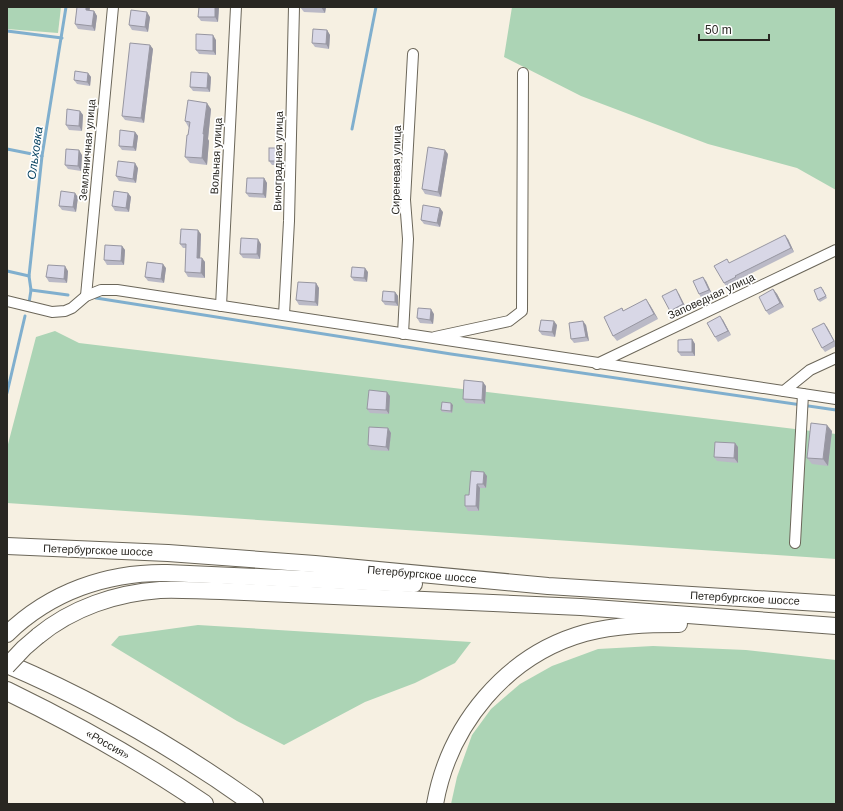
<svg xmlns="http://www.w3.org/2000/svg" width="843" height="811" font-family="Arial,sans-serif">
  <rect width="100%" height="100%" fill="#f6f0e2"/>
  <!-- green -->
  <g fill="#acd4b5">
    <polygon points="7,7 61,7 58,33 7,29"/>
    <polygon points="512,7 836,7 836,190 797,168 708,144 581,96 504,57"/>
    <polygon points="55,331 79,343 836,434 836,559 7,503 7,448 36,337"/>
    <polygon points="198,625 471,642 455,663 415,683 365,702 284,745 237,721 111,645 119,636"/>
    <polygon points="653,646 746,650 836,660 836,804 451,804 457,777 472,735 491,709 520,684 552,666 598,649"/>
  </g>
  <g fill="none" stroke-linecap="round" stroke-linejoin="round">
    <!-- stream -->
    <g stroke="#80afce" stroke-width="3">
      <polyline points="7,31 62,38"/>
      <polyline points="352,129 376,7"/>
      <polyline points="7,149 42,156"/>
      <polyline points="7,271 29,276"/>
      <polyline points="31,290 68,295"/>
      <polyline points="96,298 451,354 836,410"/>
      <polyline points="29,303 31,290 29,276 42,156 66,7"/>
      <polyline points="7,393 25,316"/>
    </g>
    <defs>
      <g id="street">
        <polyline points="86,296 113,7"/>
        <polyline points="7,301 52,312 65,311 72,308 86,296 101,290 117,290 836,399"/>
        <polyline points="221,306 236,7"/>
        <polyline points="284,315 289,221 294,7"/>
        <polyline points="403,334 408,239 405,200 413,54"/>
        <polyline points="435,337 509,321 522,311 523,73"/>
        <polyline points="597,364 836,250"/>
        <polyline points="784,391 810,370 836,358"/>
        <polyline points="795,543 803,394"/>
      </g>
      <g id="primary">
        <polyline points="7,546 168,553 315,564 548,586 836,604"/>
        <path d="M7,634C50,592 107,572 167,573L414,584"/>
        <path d="M38,636C72,608 116,593 160,590C180,589 201,591 221,591L581,607L836,626"/>
        <path d="M435,804C449,725 506,655 585,633C616,625 647,624 679,624"/>
      </g>
      <g id="highway">
        <path d="M7,664C94,701 177,749 254,804"/>
        <path d="M7,691C75,724 141,761 204,804"/>
      </g>
    </defs>
    <!-- street casing -->
    <use href="#street" stroke="#6b6659" stroke-width="12"/>
    <!-- primary casing -->
    <use href="#primary" stroke="#6b6659" stroke-width="18"/>
    <!-- highway casing -->
    <use href="#highway" stroke="#6b6659" stroke-width="20"/>
    <!-- street -->
    <use href="#street" stroke="#fff" stroke-width="10"/>
    <!-- primary -->
    <use href="#primary" stroke="#fff" stroke-width="16"/>
    <!-- highway -->
    <use href="#highway" stroke="#fff" stroke-width="18"/>
    <defs>
      <polyline id="primary-bridge" points="7,666 24,648 38,636"/>
    </defs>
    <!-- primary-bridge casing -->
    <use href="#primary-bridge" stroke="#6b6659" stroke-width="18" stroke-linecap="butt"/>
    <!-- primary-bridge -->
    <use href="#primary-bridge" stroke="#fff" stroke-width="16"/>
  </g>
  <!-- wall -->
  <g fill="#bab9c6">
    <polygon points="77,7 90,7 89,11 94,11 97,16 95,31 78,29 75,24"/>
    <polygon points="219,7 218,22 201,21 198,17"/>
    <polygon points="300,7 326,7 325,13 304,12"/>
    <polygon points="150,17 148,32 132,30 129,25"/>
    <polygon points="327,30 330,35 329,49 315,47 312,43"/>
    <polygon points="216,40 216,55 199,54 196,50"/>
    <polygon points="150,45 153,49 144,123 125,120 122,116"/>
    <polygon points="88,73 91,77 90,86 77,84 74,80"/>
    <polygon points="211,77 210,92 193,91 190,87"/>
    <polygon points="211,109 208,139 209,141 207,165 190,163 185,157 189,128 185,121"/>
    <polygon points="80,111 83,115 82,131 69,130 66,125"/>
    <polygon points="135,132 138,136 136,151 122,150 119,146"/>
    <polygon points="278,148 281,152 281,165 272,165 269,161"/>
    <polygon points="448,154 441,197 425,194 422,189"/>
    <polygon points="82,155 81,171 68,169 65,165"/>
    <polygon points="138,168 136,183 119,181 116,176"/>
    <polygon points="264,178 267,183 266,198 249,197 246,193"/>
    <polygon points="128,193 131,197 129,212 115,211 112,206"/>
    <polygon points="78,197 76,212 62,210 59,206"/>
    <polygon points="443,212 440,227 424,224 421,220"/>
    <polygon points="201,234 200,258 202,258 205,262 205,278 188,277 185,272 186,248 183,248 180,244"/>
    <polygon points="788,239 794,252 738,280 739,281 727,288 724,283 729,263"/>
    <polygon points="261,244 260,259 243,258 240,254"/>
    <polygon points="122,246 125,250 124,265 107,265 104,260"/>
    <polygon points="166,268 164,283 148,281 145,277"/>
    <polygon points="68,271 67,283 49,282 46,277"/>
    <polygon points="368,272 367,282 354,281 351,277"/>
    <polygon points="706,281 712,294 702,299 699,294"/>
    <polygon points="316,283 319,288 318,306 299,305 296,300"/>
    <polygon points="773,289 777,294 784,307 769,315 766,311"/>
    <polygon points="823,289 827,298 820,302 818,300"/>
    <polygon points="395,292 398,296 398,306 385,305 382,301"/>
    <polygon points="679,294 686,308 673,315 670,311"/>
    <polygon points="650,305 658,319 617,341 613,336 622,308 624,311"/>
    <polygon points="434,314 433,324 420,323 417,318"/>
    <polygon points="723,320 731,335 718,342 715,337"/>
    <polygon points="557,325 555,337 542,335 539,331"/>
    <polygon points="586,325 589,341 574,343 571,339"/>
    <polygon points="827,327 836,344 836,346 825,352 822,348"/>
    <polygon points="692,339 695,344 695,356 681,356 678,352"/>
    <polygon points="486,386 485,404 466,403 463,399"/>
    <polygon points="390,396 389,414 370,413 367,409"/>
    <polygon points="453,405 452,413 442,412 441,410"/>
    <polygon points="388,428 391,433 389,451 371,450 368,445"/>
    <polygon points="832,431 828,466 812,464 807,458"/>
    <polygon points="735,443 738,447 738,463 717,461 714,457"/>
    <polygon points="471,471 487,476 486,488 480,488 479,511 468,511 465,506 469,495"/>
  </g>
  <!-- shaded-wall -->
  <g fill="#9796a1">
    <polygon points="86,7 90,7 89,15 86,10"/>
    <polygon points="215,7 219,7 218,22 215,17"/>
    <polygon points="321,7 326,7 325,13"/>
    <polygon points="94,11 97,16 95,31 92,26"/>
    <polygon points="147,12 150,17 148,32 145,27"/>
    <polygon points="327,30 330,35 329,49 326,44"/>
    <polygon points="213,35 216,40 216,55 213,51"/>
    <polygon points="150,45 153,49 144,123 141,118"/>
    <polygon points="88,73 91,77 90,86 87,82"/>
    <polygon points="208,73 211,77 210,92 207,88"/>
    <polygon points="207,103 211,109 208,139 209,141 207,165 202,158 203,134"/>
    <polygon points="80,111 83,115 82,131 79,126"/>
    <polygon points="135,132 138,136 136,151 133,147"/>
    <polygon points="278,148 281,152 281,165 278,161"/>
    <polygon points="79,150 82,155 81,171 78,166"/>
    <polygon points="445,150 448,154 441,197 438,192"/>
    <polygon points="135,163 138,168 136,183 133,179"/>
    <polygon points="264,178 267,183 266,198 263,194"/>
    <polygon points="75,193 78,197 76,212 73,207"/>
    <polygon points="128,193 131,197 129,212 126,208"/>
    <polygon points="440,208 443,212 440,227 437,223"/>
    <polygon points="198,230 201,234 200,262 197,258"/>
    <polygon points="785,235 788,239 794,252 791,248"/>
    <polygon points="258,239 261,244 260,259 257,254"/>
    <polygon points="122,246 125,250 124,265 121,261"/>
    <polygon points="202,258 205,262 205,278 201,273"/>
    <polygon points="163,264 166,268 164,283 161,279"/>
    <polygon points="65,266 68,271 67,283 64,279"/>
    <polygon points="365,268 368,272 367,282 364,278"/>
    <polygon points="703,277 706,281 712,294 709,290"/>
    <polygon points="316,283 319,288 318,306 315,302"/>
    <polygon points="676,289 679,294 686,308 683,304"/>
    <polygon points="773,289 777,294 784,307 780,303"/>
    <polygon points="395,292 398,296 398,306 395,302"/>
    <polygon points="646,299 650,305 658,319 654,314"/>
    <polygon points="431,309 434,314 433,324 430,320"/>
    <polygon points="720,316 723,320 731,335 728,331"/>
    <polygon points="554,321 557,325 555,337 552,332"/>
    <polygon points="583,321 586,325 589,341 586,337"/>
    <polygon points="824,323 827,327 836,344 834,341"/>
    <polygon points="692,339 695,344 695,356 692,352"/>
    <polygon points="483,382 486,386 485,404 482,400"/>
    <polygon points="387,392 390,396 389,414 386,410"/>
    <polygon points="451,403 453,405 452,413 451,411"/>
    <polygon points="827,425 832,431 828,466 823,459"/>
    <polygon points="388,428 391,433 389,451 386,447"/>
    <polygon points="735,443 738,447 738,463 734,458"/>
    <polygon points="484,472 487,476 486,488 483,484"/>
    <polygon points="477,484 480,488 479,511 476,506"/>
  </g>
  <!-- building -->
  <g fill="#d8d7e6" stroke="#9796a1">
    <polygon points="77,7 86,7 86,10 94,11 92,26 75,24"/>
    <polygon points="199,7 215,7 215,17 198,17"/>
    <polygon points="131,10 147,12 145,27 129,25"/>
    <polygon points="313,29 327,30 326,44 312,43"/>
    <polygon points="196,34 213,35 213,51 196,50"/>
    <polygon points="130,43 150,45 141,118 122,116"/>
    <polygon points="75,71 88,73 87,82 74,80"/>
    <polygon points="191,72 208,73 207,88 190,87"/>
    <polygon points="188,100 207,103 203,134 204,134 202,158 185,157 187,135 188,135 190,122 185,121"/>
    <polygon points="67,109 80,111 79,126 66,125"/>
    <polygon points="120,130 135,132 133,147 119,146"/>
    <polygon points="428,147 445,150 438,192 422,189"/>
    <rect x="269" y="148" width="9" height="13"/>
    <polygon points="66,149 79,150 78,166 65,165"/>
    <polygon points="118,161 135,163 133,179 116,176"/>
    <polygon points="247,178 264,178 263,194 246,193"/>
    <polygon points="61,191 75,193 73,207 59,206"/>
    <polygon points="114,191 128,193 126,208 112,206"/>
    <polygon points="423,205 440,208 437,223 421,220"/>
    <polygon points="181,229 198,230 197,258 202,258 201,273 185,272 186,244 180,244"/>
    <polygon points="785,235 791,248 735,276 736,277 724,283 714,266 727,259 729,263"/>
    <polygon points="241,238 258,239 257,254 240,254"/>
    <polygon points="105,245 122,246 121,261 104,260"/>
    <polygon points="147,262 163,264 161,279 145,277"/>
    <polygon points="48,265 65,266 64,279 46,277"/>
    <polygon points="352,267 365,268 364,278 351,277"/>
    <polygon points="703,277 709,290 699,294 693,281"/>
    <polygon points="298,282 316,283 315,302 296,300"/>
    <polygon points="821,287 826,296 818,300 814,290"/>
    <polygon points="676,289 683,304 670,311 662,296"/>
    <polygon points="773,289 780,303 766,311 759,297"/>
    <polygon points="383,291 395,292 395,302 382,301"/>
    <polygon points="646,299 654,314 613,336 604,317 622,308 623,311"/>
    <polygon points="418,308 431,309 430,320 417,318"/>
    <polygon points="720,316 728,331 715,337 707,323"/>
    <polygon points="541,320 554,321 552,332 539,331"/>
    <polygon points="583,321 586,337 571,339 569,323"/>
    <polygon points="824,323 834,341 822,348 812,329"/>
    <polygon points="692,339 692,352 678,352 678,340"/>
    <polygon points="464,380 483,382 482,400 463,399"/>
    <polygon points="369,390 387,392 386,410 367,409"/>
    <polygon points="442,402 451,403 451,411 441,410"/>
    <polygon points="811,423 827,425 823,459 807,458"/>
    <polygon points="369,427 388,428 386,447 368,445"/>
    <polygon points="715,442 735,443 734,458 714,457"/>
    <polygon points="471,471 484,472 483,484 477,484 476,506 465,506 465,495 469,495"/>
  </g>
  <g text-anchor="middle" dominant-baseline="central" stroke-width="3.5" stroke-linejoin="round" paint-order="stroke">
    <!-- street labels -->
    <g font-size="11" fill="#292722" stroke="#fff">
      <text transform="translate(87 150) rotate(-85)">Земляничная улица</text>
      <text transform="translate(216 156) rotate(-87)">Вольная улица</text>
      <text transform="translate(278 161) rotate(-89)">Виноградная улица</text>
      <text transform="translate(396 170) rotate(-89)">Сиреневая улица</text>
      <text transform="translate(711 296) rotate(-25)">Заповедная улица</text>
      <text transform="translate(98 550) rotate(2)">Петербургское шоссе</text>
      <text transform="translate(422 574) rotate(5)">Петербургское шоссе</text>
      <text transform="translate(745 598) rotate(3)">Петербургское шоссе</text>
      <text transform="translate(108 744) rotate(30)">«Россия»</text>
    </g>
    <!-- water labels -->
    <g font-size="12" font-style="italic" fill="#003e5d" stroke="#fff">
      <text transform="translate(35 153) rotate(-82)">Ольховка</text>
    </g>
  </g>
  <!-- border -->
  <rect width="843" height="811" fill="none" stroke="#292722" stroke-width="16"/>
  <!-- scale -->
  <path d="M699 34v6h70v-6" fill="none" stroke="#292722" stroke-width="2"/>
  <text x="705" y="34" font-size="12" fill="#292722" stroke="#ffffff" stroke-width="3" paint-order="stroke">50 m</text>
</svg>
